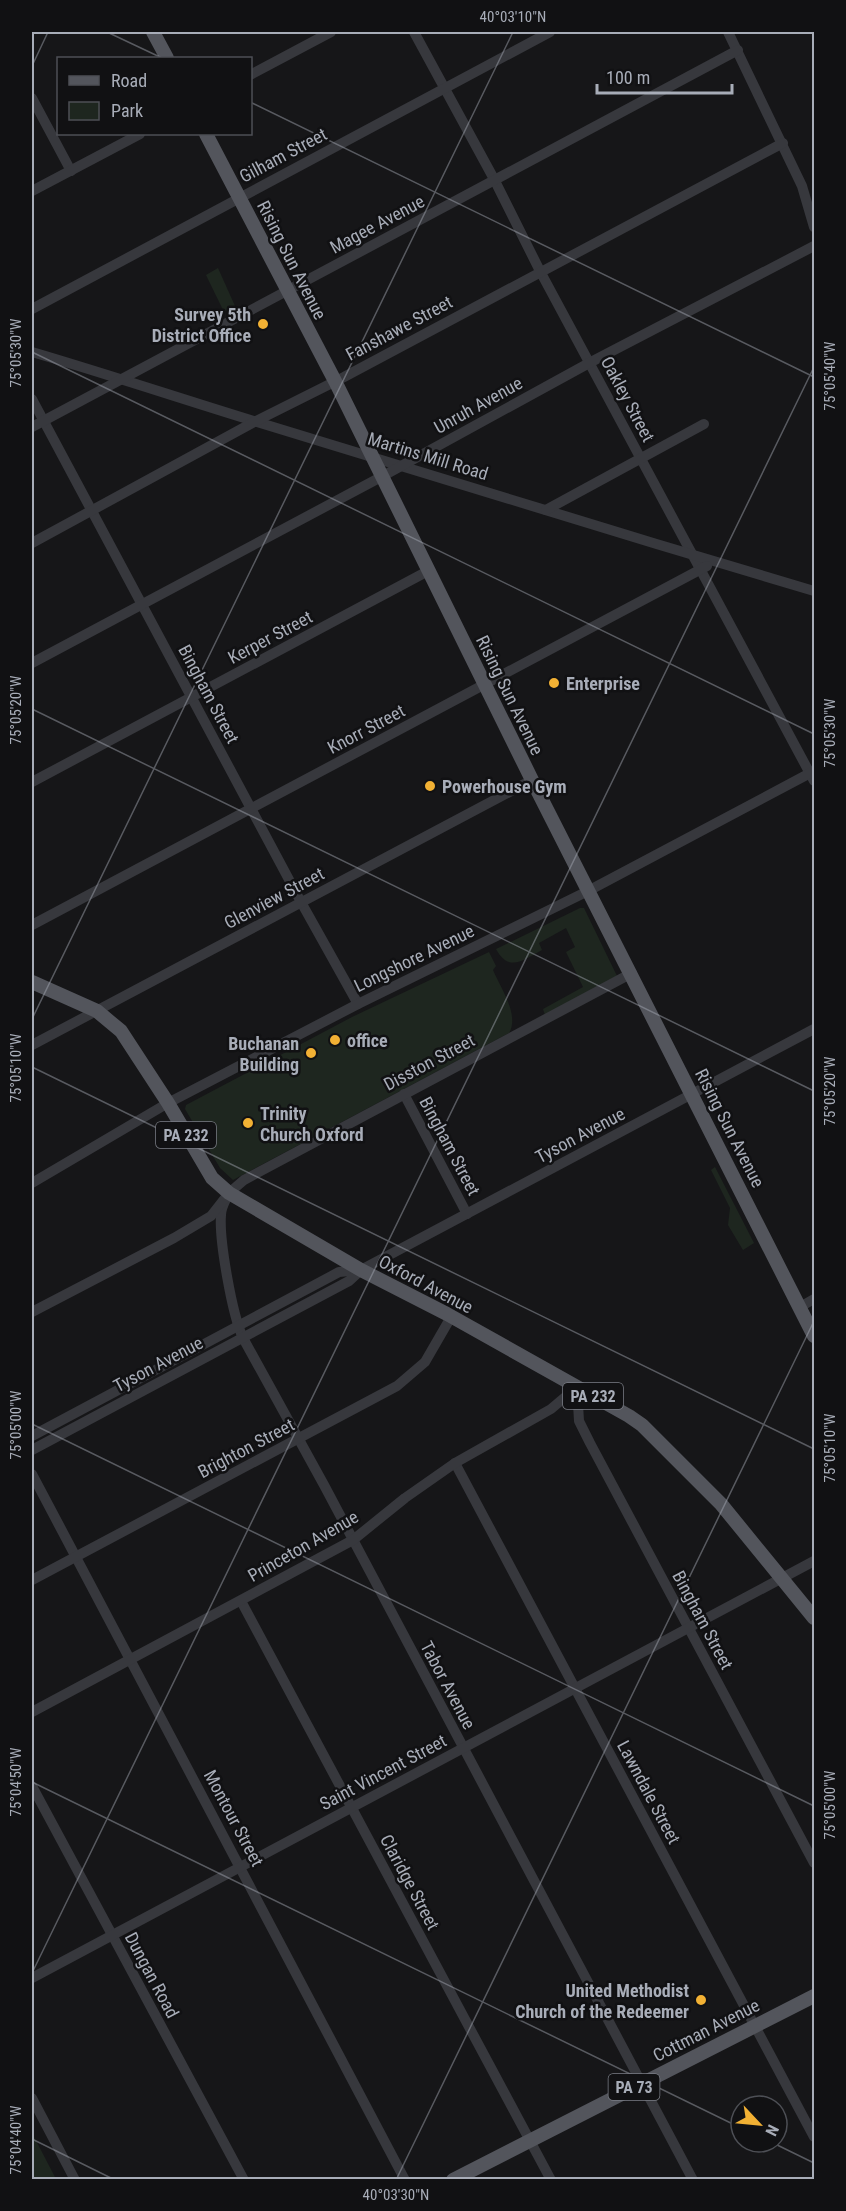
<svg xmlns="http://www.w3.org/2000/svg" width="846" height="2211" font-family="'Roboto Condensed',sans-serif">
  <rect width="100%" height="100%" fill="#161618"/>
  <!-- green -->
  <g fill="#1e261f">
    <polygon points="218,268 235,306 224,312 206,275"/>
    <path d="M580,908H584L617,976L545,1015L543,1009L583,987L566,952L575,947L566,928L539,943L542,950C523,960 509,973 496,949Z"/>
    <path d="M489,952L496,966L493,970C500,987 520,1015 509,1033L233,1180L220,1168L185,1109L186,1105L352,1017Z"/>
    <polygon points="715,1167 754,1243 743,1250 728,1225 730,1208 711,1170"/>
    <polygon points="32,2133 56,2179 32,2179"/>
  </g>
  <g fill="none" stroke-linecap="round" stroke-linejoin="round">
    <!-- minor -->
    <g stroke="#37383d" stroke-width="10">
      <polyline points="414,32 494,179 540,271 814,781"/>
      <polyline points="728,32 802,186 814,227"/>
      <polyline points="250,75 331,32"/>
      <polyline points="32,98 71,171"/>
      <polyline points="32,191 140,134"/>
      <polyline points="32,309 550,32"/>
      <path d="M32,352C107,374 182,399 257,422C443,479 628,536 814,591"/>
      <polyline points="32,399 301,902 358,1004"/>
      <polyline points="32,427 738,50"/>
      <polyline points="546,510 704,424"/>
      <polyline points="32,543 256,421 344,377 783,143"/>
      <polyline points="32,663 381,477 591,362 814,246"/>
      <polyline points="32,782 428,571"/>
      <polyline points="32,925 707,566"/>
      <polyline points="32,1045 532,780"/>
      <polyline points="404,1094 467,1214"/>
      <polyline points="32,1183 168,1103 358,1004 588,891 814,771"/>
      <path d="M229,1193C226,1200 221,1207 221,1215C219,1240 232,1314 243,1338L324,1485L693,2180"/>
      <polyline points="800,1307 814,1299"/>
      <polyline points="32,1312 174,1238 211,1216 229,1193 244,1180 632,973"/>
      <polyline points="577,1387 579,1421 590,1443 814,1863"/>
      <polyline points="32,1436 339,1272 361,1270"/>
      <polyline points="32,1450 349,1281 361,1270 814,1029"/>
      <polyline points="455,1463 814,2137"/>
      <polyline points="32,1474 405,2180"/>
      <polyline points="32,1580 397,1386 425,1362 451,1317"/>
      <polyline points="241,1601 551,2180"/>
      <polyline points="32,1712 353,1540 405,1498 455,1463 551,1409 577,1387"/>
      <polyline points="32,1786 244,2180"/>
      <polyline points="32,1978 814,1561"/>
      <polyline points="32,2098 75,2180"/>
    </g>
    <!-- major -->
    <g stroke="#53555c" stroke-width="14">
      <polyline points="153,32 167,58"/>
      <polyline points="206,134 335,381 532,780 814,1336"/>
      <polyline points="32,982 97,1011 121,1031 168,1103 212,1178 229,1193 361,1270 447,1314 629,1416 642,1425 721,1504 814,1618"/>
      <polyline points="453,2180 814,1996"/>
    </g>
  </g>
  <!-- ticks -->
  <path fill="none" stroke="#a8adb8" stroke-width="1.5" stroke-opacity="0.45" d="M107,32L162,58M32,66L48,32M250,102L814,377M32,352L814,734M32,709L814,1091M32,1019L513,32M32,1067L814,1449M32,1424L814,1806M32,1782L741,2128M32,1973L814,367M32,2139L115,2180M771,2142L814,2163M396,2180L814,1321"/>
  <!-- markers -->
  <g fill="#f2b134" stroke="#111113" stroke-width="2">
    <circle cx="263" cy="324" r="6"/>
    <circle cx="554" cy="683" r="6"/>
    <circle cx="430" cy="786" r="6"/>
    <circle cx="335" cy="1040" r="6"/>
    <circle cx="311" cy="1053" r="6"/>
    <circle cx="248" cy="1123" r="6"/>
    <circle cx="701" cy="2000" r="6"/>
  </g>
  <g text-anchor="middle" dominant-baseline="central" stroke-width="5" stroke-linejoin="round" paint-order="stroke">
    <!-- shield labels -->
    <g fill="#111113" stroke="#7b7e86" stroke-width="1.5">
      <rect x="156" y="1122" width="60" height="26" rx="4.5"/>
      <rect x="563" y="1383" width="60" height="26" rx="4.5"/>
      <rect x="608.5" y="2074" width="51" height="26" rx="4.5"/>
    </g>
    <g font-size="16" font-weight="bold" fill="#a8adb8">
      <text x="186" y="1135">PA 232</text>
      <text x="593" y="1396">PA 232</text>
      <text x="634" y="2087">PA 73</text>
    </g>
    <!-- street labels -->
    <g font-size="18" fill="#a8adb8" stroke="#111113">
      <text transform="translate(283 155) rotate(-28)">Gilham Street</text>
      <text transform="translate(377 224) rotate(-28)">Magee Avenue</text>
      <text transform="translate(292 260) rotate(63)">Rising Sun Avenue</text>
      <text transform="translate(399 328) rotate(-28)">Fanshawe Street</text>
      <text transform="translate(628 399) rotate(62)">Oakley Street</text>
      <text transform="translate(478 405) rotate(-29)">Unruh Avenue</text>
      <text transform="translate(428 456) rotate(17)">Martins Mill Road</text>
      <text transform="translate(270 637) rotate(-28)">Kerper Street</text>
      <text transform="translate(209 694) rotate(62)">Bingham Street</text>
      <text transform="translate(510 695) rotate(64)">Rising Sun Avenue</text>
      <text transform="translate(366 729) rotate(-28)">Knorr Street</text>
      <text transform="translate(274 898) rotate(-28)">Glenview Street</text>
      <text transform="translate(414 958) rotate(-26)">Longshore Avenue</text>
      <text transform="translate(429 1062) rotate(-28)">Disston Street</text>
      <text transform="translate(730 1128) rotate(63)">Rising Sun Avenue</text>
      <text transform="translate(580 1135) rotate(-28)">Tyson Avenue</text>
      <text transform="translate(450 1146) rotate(62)">Bingham Street</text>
      <text transform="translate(426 1284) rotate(28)">Oxford Avenue</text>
      <text transform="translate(158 1364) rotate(-28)">Tyson Avenue</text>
      <text transform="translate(246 1448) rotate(-28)">Brighton Street</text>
      <text transform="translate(303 1546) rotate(-30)">Princeton Avenue</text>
      <text transform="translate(703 1620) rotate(62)">Bingham Street</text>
      <text transform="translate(448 1685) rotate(62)">Tabor Avenue</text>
      <text transform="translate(383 1772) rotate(-28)">Saint Vincent Street</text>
      <text transform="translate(649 1792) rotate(62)">Lawndale Street</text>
      <text transform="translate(234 1818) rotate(62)">Montour Street</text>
      <text transform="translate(410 1882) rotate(62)">Claridge Street</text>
      <text transform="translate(152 1975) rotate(62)">Dungan Road</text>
      <text transform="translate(706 2030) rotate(-27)">Cottman Avenue</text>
    </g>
    <!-- poi labels -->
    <g font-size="18" font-weight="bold" fill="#a8adb8" stroke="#111113" text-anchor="start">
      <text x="251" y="314" text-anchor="end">Survey 5th<tspan x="251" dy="21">District Office</tspan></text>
      <text x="566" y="683">Enterprise</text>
      <text x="442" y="786">Powerhouse Gym</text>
      <text x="347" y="1040">office</text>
      <text x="299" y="1043" text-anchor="end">Buchanan<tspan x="299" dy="21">Building</tspan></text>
      <text x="260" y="1113">Trinity<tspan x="260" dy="21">Church Oxford</tspan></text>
      <text x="689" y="1990" text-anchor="end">United Methodist<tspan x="689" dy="21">Church of the Redeemer</tspan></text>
    </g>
  </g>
  <!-- border -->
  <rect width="846" height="2211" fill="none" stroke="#111113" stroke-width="66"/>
  <!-- legend -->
  <rect x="57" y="57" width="195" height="78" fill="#111113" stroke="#4d4f55" stroke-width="1.5"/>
  <rect x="69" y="76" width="30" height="9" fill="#53555c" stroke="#4d4f55" stroke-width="1.5"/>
  <text x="111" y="87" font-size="18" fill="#a8adb8">Road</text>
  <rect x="69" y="102" width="30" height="18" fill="#1e261f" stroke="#4d4f55" stroke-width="1.5"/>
  <text x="111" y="117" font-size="18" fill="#a8adb8">Park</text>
  <!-- north arrow -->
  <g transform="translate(759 2124) rotate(116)"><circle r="28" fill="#111113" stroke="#4d4f55" stroke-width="1.5"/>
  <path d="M0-4.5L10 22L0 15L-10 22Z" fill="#f2b134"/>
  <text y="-9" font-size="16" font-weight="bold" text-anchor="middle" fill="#a8adb8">N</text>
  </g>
  <!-- scale -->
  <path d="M597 84v9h135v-9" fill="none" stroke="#a8adb8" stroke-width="3"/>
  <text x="606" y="84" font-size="18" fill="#a8adb8" stroke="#111113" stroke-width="4.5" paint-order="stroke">100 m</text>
  <rect x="33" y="33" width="780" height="2145" fill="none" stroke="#a8adb8" stroke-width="2"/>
  <g font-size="15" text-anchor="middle" fill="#a8adb8">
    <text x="513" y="22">40°03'10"N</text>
    <text transform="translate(16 353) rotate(-90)" y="5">75°05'30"W</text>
    <text transform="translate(830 376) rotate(-90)" y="5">75°05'40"W</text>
    <text transform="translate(16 710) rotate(-90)" y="5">75°05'20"W</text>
    <text transform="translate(830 733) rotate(-90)" y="5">75°05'30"W</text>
    <text transform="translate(16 1068) rotate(-90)" y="5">75°05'10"W</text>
    <text transform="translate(830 1091) rotate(-90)" y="5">75°05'20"W</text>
    <text transform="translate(16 1425) rotate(-90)" y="5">75°05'00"W</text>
    <text transform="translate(830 1448) rotate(-90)" y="5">75°05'10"W</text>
    <text transform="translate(16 1782) rotate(-90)" y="5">75°04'50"W</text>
    <text transform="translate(830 1805) rotate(-90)" y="5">75°05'00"W</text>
    <text transform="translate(16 2140) rotate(-90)" y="5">75°04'40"W</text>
    <text x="396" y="2200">40°03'30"N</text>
  </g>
</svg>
